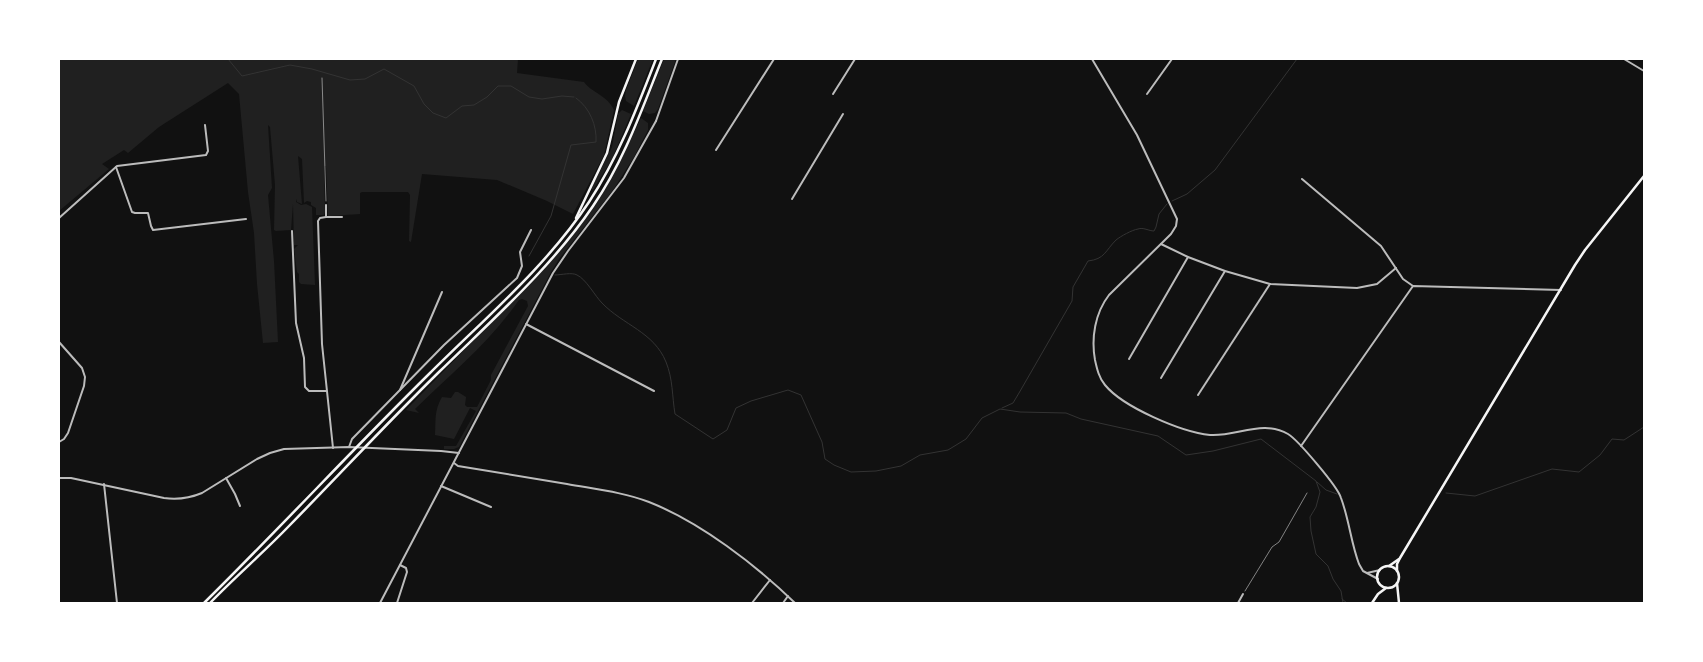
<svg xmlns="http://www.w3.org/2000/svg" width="1703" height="662" font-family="Inter,sans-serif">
  <rect width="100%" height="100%" fill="#111"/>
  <!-- green -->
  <g fill="#202020">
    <path d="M59,59H518L517,73L584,82C592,93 607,95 614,110L604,155L573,214L547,201L497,180L422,174L411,242L409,241L410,195L408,192H362L360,193V214L328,216L326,166H324L325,212L324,215H316V208L311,205V202L307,201L304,203L302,159L298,156L302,204L297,202V199L296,202L301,205L306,204L312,207L315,285L301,284L299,282V274L297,272L294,249L298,245H294L293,204L291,230L276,231L274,230L275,185L270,127L268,125L272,188L268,195L274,261L278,342L263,343L257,284L254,233L248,192L239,94L228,83L159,127L128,153L124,150L102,164L109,169L59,211Z"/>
    <polygon points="638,59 653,59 634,106 626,101 625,96 626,90"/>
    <polygon points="664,59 676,59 658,109 655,113 649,114 643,111"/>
    <polygon points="622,110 631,114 612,159 593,190 591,189 612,147 618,114"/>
    <path d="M641,118L648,123V130L634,157L613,190L559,259L551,272L459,447L454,449H444V446H456L476,411L470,408L454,439L435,435C436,419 434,411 442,397L451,398L455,392H458L466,397L465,405L467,407H477L491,380V375L528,306L527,301L522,299L519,300C490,342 451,374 415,409L419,413L406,410L561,250L584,221L607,186Z"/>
  </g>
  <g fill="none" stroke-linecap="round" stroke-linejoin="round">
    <!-- stream -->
    <g stroke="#333" stroke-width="1">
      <polyline points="228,59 242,76 290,65 312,69 350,80 365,79 384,69 414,86 424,104 433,113 446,118 462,106 474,105 487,97 498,86 511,86 529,97 542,99 562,96 574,97"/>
      <polyline points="1172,201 1187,194 1215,170 1297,59"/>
      <path d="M529,256L551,216L571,145L596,142C597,126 590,108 576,98"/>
      <path d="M555,275C561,275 572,272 577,275C586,279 595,296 602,303C623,325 654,332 666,362C673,379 672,396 675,414L713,439L727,430L736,408L751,401L788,390L801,395L822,442L825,459L834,465L851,472L876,471L901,466L920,455L948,450L966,439L982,418L1000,409L1020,412L1066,413L1081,419L1158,436L1186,455L1213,451L1261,439L1316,481L1320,492L1316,507L1310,517L1311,531L1316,554L1328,566L1333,579L1341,591L1343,603"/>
      <path d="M1002,408L1013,403L1019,393L1072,301L1073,287L1088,261C1105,259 1105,251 1116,240C1121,236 1132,230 1138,229C1143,227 1149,231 1154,231L1156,227L1159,214L1167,204"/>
      <polyline points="1317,482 1326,490 1337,494"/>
      <polyline points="1446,493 1475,496 1552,469 1579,472 1600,455 1612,439 1624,440 1644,427"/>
      <polyline points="1342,599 1347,603"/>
    </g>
    <!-- path -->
    <g stroke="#f5f5f5" stroke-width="0.5">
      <polyline points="322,78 326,201"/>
      <polyline points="1245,591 1272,547 1279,542 1307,493"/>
    </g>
    <!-- minor -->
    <g stroke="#bcbcbc" stroke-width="2">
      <polyline points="1624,59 1644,71"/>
      <polyline points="833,94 855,59"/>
      <polyline points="1147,94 1172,59"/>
      <polyline points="716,150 774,59"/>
      <polyline points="116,167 132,212 135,213 148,213 151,226 153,230 246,219"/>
      <polyline points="1302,179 1381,246 1403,279 1413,286"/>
      <polyline points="792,199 843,114"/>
      <polyline points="326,205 326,217 342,217"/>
      <polyline points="326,217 320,218 318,221 322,344 333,448"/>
      <polyline points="59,218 117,166 206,155 208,151 205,125"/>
      <polyline points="292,231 296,323 304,358 305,387 309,391 326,391"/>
      <polyline points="1161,244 1188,257 1225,271 1270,284 1357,288 1377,284 1396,268"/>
      <polyline points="526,324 654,391"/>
      <polyline points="59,342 82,368 85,377 84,386 68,433 64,439 59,442"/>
      <polyline points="1129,359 1188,257"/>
      <polyline points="1161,378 1225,271"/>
      <polyline points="400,390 442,292"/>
      <polyline points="1198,395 1270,284"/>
      <polyline points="1301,446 1413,286 1561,290"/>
      <polyline points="349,447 352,439 444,345 517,278 522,266 520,252 531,230"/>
      <path d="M454,463L458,466C495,472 531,478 567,484C594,489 623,492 649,502C700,522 756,565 795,603"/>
      <path d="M59,478H71L164,498C178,500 190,498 202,493L257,459L270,453L284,449L349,447L441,451L459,453"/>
      <polyline points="226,478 235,494 240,506"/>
      <polyline points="104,484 117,603"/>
      <polyline points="441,486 491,507"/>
      <polyline points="380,603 553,273 568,251 624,178 656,121"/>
      <polyline points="397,603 407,572 406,568 400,565"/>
      <polyline points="752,603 770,580"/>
      <polyline points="783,603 788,596"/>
      <polyline points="1238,603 1243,594"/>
    </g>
    <!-- tertiary -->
    <g stroke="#bcbcbc" stroke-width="2">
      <path d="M1092,59L1137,135L1177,219L1176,226L1171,234L1109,295C1095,313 1091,338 1095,360C1097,369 1099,378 1105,385C1123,407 1181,432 1210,435C1236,437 1263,419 1288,434C1298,440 1338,487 1341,498C1349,519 1351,543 1359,564L1363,571L1378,579"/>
      <polyline points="656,121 678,59"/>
      <polyline points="1367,573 1380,570"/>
    </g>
    <!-- secondary -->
    <g stroke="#f5f5f5" stroke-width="2.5">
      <polyline points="1389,566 1399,559"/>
      <circle cx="1388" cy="577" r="11"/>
      <polyline points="1397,571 1397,564 1400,558 1575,265 1585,250 1644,176"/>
      <polyline points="1397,583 1399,603"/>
      <polyline points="1372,603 1378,594 1386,588"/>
    </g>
    <!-- trunk -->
    <g stroke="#f5f5f5" stroke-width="2.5">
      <polyline points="576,218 607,153 619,102 636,59"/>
      <path d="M204,603C280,528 353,449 429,374C484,319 546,267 589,202C618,158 637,108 656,59"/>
      <path d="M210,603C235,577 263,553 289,526C339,475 388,422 439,372C493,319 551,268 593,206C624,161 642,109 662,59"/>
    </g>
  </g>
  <!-- border -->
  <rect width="1703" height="662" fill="none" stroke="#ffffff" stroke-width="120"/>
</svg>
